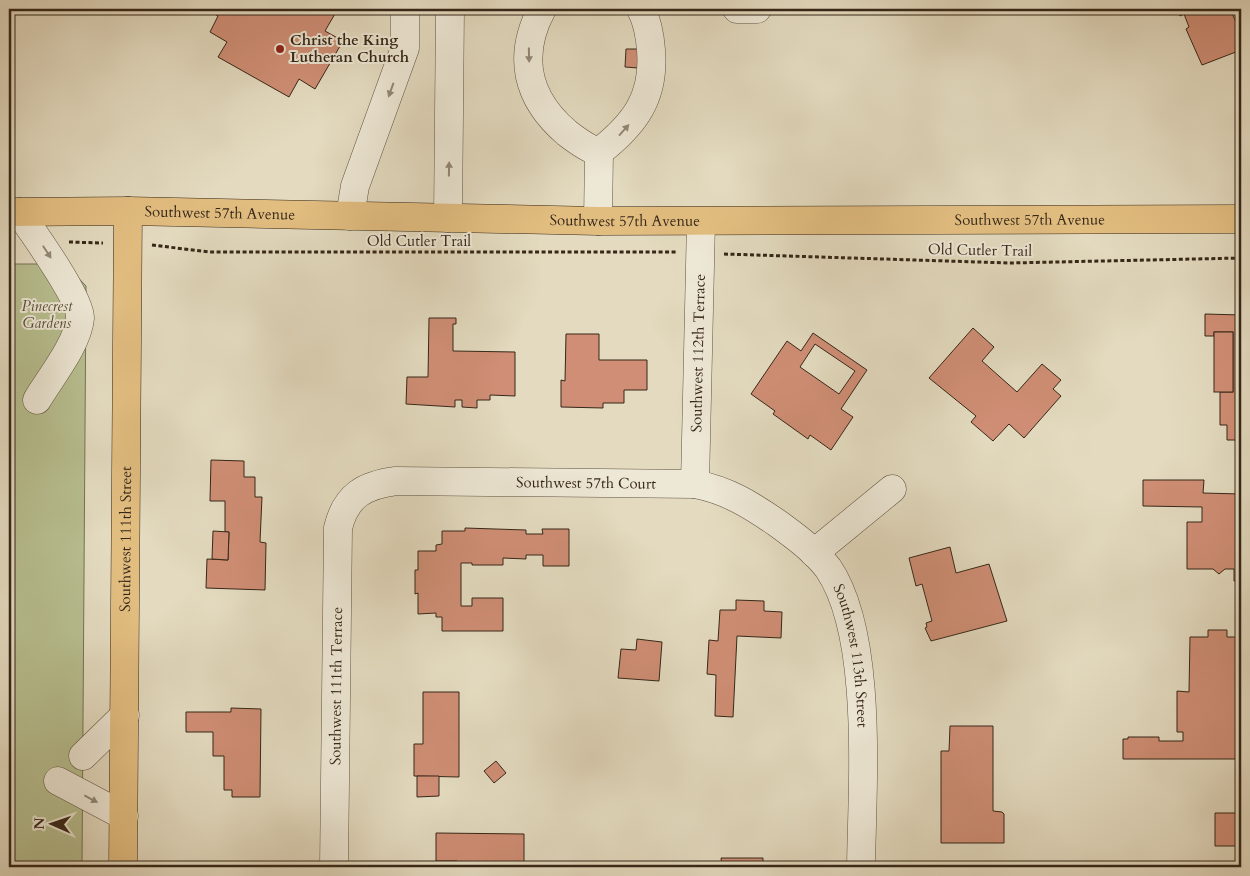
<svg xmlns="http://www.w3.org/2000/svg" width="1250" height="876" font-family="Cardo,serif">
  <rect width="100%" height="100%" fill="#e3dabf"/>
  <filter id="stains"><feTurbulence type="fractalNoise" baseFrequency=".004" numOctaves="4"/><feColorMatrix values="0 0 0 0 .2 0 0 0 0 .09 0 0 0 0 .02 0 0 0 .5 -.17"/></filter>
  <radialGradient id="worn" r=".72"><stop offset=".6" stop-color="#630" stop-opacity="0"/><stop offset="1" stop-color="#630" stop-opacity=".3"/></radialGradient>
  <!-- green -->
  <polygon fill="#b7be8f" stroke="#767254" points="9,264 65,264 86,286 82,867 9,867"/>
  <!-- building -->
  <g fill="#cf8e75" stroke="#362718" fill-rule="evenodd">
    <polygon points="206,9 329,9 336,12 325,31 343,41 315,89 299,79 289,97 218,57 227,42 210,32 218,16"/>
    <polygon points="1177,9 1230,9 1241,33 1241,50 1202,65 1186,29 1189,27 1184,14 1180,16"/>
    <polygon points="1237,9 1241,9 1241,19"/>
    <polygon points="626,49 639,49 638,68 625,67"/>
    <polygon points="1205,314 1241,315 1241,440 1227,440 1227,425 1220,425 1220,392 1233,392 1233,332 1214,332 1214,336 1205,336"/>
    <polygon points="429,318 456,318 456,324 453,324 453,351 515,352 515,396 490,395 490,400 477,400 477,408 462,407 462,400 455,400 455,407 406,404 407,377 428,377"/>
    <polygon points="973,328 994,347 982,361 1017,392 1042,364 1061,380 1053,389 1061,396 1024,438 1009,424 993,441 971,422 976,416 929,378"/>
    <rect x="1214" y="332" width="19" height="60"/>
    <path d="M813,333L867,370L841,409L853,417L831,450L810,435L808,439L773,414L775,411L751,394L787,341L801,351ZM815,344L855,371L839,394L800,367Z"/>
    <polygon points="566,334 599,334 599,360 647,360 647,390 624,390 624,403 603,403 603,408 561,407 561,380 565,381"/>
    <polygon points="211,460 244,461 244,477 255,477 255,497 262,497 260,542 266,543 265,590 206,588 207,559 228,560 229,532 225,532 225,501 210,501"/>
    <polygon points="1143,480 1204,480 1203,493 1241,494 1241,581 1234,581 1234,569 1225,569 1219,574 1213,569 1187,569 1187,522 1202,522 1202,507 1143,506"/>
    <polygon points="465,528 526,530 526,534 543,534 542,529 569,529 569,566 543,566 543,555 526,555 526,559 503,558 503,565 472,565 472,563 461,563 461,606 472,606 472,598 503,598 503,631 442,631 442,617 436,617 436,613 418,614 418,593 415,594 415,570 418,570 418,551 436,551 436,545 442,544 442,531 465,531"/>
    <polygon points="213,531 229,532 228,560 212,559"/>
    <polygon points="950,547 956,573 989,564 1007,621 931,641 925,628 927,627 926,623 932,621 922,584 916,586 909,558"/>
    <polygon points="736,600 764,601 764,611 782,612 781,638 737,636 733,717 715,716 716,675 707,674 709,640 718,641 720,610 736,610"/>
    <polygon points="1208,630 1227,630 1227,637 1238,637 1238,640 1241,640 1241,698 1236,698 1236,727 1241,727 1241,759 1123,759 1123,739 1128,739 1128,737 1159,737 1159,741 1183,741 1183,732 1177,732 1177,691 1189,692 1190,637 1208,637"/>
    <polygon points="637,639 662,642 659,681 618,678 621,649 636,650"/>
    <polygon points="423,692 459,692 459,777 414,776 414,744 423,744"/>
    <polygon points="231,708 261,709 260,797 232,797 232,790 224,790 224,756 213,756 213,732 186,732 186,712 231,712"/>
    <polygon points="950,726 993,726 993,811 1002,812 1004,814 1004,843 941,843 941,751 949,751"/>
    <polygon points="496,761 506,773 494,783 484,771"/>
    <polygon points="417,776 439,776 439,796 417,797"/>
    <polygon points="1215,813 1241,813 1241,838 1236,839 1236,846 1215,846"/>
    <polygon points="436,833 524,834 524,862 500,862 500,867 457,867 457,861 436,861"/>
    <polygon points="1241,838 1241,867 1236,867 1236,839"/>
    <polygon points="721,858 763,858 763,864 781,864 781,867 722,867"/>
  </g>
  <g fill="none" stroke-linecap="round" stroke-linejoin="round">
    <defs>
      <g id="minor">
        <path d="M542,9C517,56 526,98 567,133C576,140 588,149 599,152C635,124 655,97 651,50C650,36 647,21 641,9"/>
        <polyline points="737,9 757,9"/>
        <path d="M19,212C32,231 81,299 80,318C78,344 50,378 37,400"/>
        <polyline points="350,216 355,186 405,48 405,9"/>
        <polyline points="448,218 450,9"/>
        <polyline points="598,221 599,152"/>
        <path id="s1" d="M695,484L701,222"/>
        <polyline points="814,553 892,489"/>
        <polyline points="83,756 125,715"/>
        <polyline points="58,781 124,816"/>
        <path id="s2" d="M334,867L338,528C346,495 365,485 396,481L695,484C727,490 751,505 777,523C795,536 814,550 828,568C874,635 862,787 861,867"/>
      </g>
      <g id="major">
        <path id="s3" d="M9,212L128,211L598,221L1241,219"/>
        <path id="s4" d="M123,867L128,211"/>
      </g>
    </defs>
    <!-- minor casing -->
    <use href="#minor" stroke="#615442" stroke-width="29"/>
    <!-- major casing -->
    <use href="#major" stroke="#362718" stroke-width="29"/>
    <!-- path -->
    <g stroke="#362718" stroke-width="3" stroke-dasharray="4 2.5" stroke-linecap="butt">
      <polyline points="69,242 103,243"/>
      <polyline points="152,245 209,252 677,252"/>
      <polyline points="724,254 1010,263 1241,258"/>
    </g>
    <!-- minor -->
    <use href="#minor" stroke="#ede7d5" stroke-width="28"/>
    <!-- major -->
    <use href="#major" stroke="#e2bd80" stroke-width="28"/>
  </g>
  <!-- one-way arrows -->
  <defs><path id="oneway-solid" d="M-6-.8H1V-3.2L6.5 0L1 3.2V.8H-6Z" transform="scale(1.25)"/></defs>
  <g fill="#928776">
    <use href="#oneway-solid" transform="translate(529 55) rotate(89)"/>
    <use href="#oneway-solid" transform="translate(391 90) rotate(110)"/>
    <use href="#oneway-solid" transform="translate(624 130) rotate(-48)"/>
    <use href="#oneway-solid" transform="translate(449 169) rotate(-89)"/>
    <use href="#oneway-solid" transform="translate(47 252) rotate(57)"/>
    <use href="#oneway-solid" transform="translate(91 799) rotate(28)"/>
  </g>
  <!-- markers -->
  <circle fill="#8f2418" stroke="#ede7d5" stroke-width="2" cx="280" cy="49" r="5"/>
  <g text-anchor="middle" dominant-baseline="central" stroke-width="4" stroke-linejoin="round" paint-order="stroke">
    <!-- poi labels -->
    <g font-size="15" font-weight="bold" fill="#362718" stroke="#ede7d5" text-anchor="start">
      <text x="290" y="40">Christ the King<tspan x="290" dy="17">Lutheran Church</tspan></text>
    </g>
    <!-- street labels -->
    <g font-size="15" fill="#362718" stroke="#ede7d5">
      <text stroke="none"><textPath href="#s3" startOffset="211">Southwest 57th Avenue</textPath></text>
      <text stroke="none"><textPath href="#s3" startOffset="1021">Southwest 57th Avenue</textPath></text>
      <text stroke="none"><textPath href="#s3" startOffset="616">Southwest 57th Avenue</textPath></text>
      <text x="419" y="241">Old Cutler Trail</text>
      <text transform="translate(980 250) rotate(1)">Old Cutler Trail</text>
      <text stroke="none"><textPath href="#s1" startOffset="131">Southwest 112th Terrace</textPath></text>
      <text stroke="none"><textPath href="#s2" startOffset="610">Southwest 57th Court</textPath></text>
      <text stroke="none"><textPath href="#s4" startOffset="328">Southwest 111th Street</textPath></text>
      <text stroke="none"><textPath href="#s2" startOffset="971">Southwest 113th Street</textPath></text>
      <text stroke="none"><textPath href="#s2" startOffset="181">Southwest 111th Terrace</textPath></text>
    </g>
    <!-- park labels -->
    <g font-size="15" font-style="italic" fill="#564d36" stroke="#ede7d5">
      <text x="47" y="306">Pinecrest<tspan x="47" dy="17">Gardens</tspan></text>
    </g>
  </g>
  <!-- margin -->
  <rect width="1250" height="876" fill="none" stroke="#e3dabf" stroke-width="30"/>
  <rect x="10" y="10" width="1230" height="856" fill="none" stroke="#362718" stroke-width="2.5"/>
  <rect x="15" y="15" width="1220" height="846" fill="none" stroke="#362718"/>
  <!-- north arrow -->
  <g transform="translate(52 824) rotate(272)" stroke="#ede7d5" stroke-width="4" paint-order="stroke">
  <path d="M0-4L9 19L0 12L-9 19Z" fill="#362718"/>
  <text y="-8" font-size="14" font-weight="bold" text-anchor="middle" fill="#362718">N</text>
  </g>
  <rect width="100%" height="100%" filter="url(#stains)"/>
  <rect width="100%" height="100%" fill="url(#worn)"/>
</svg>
